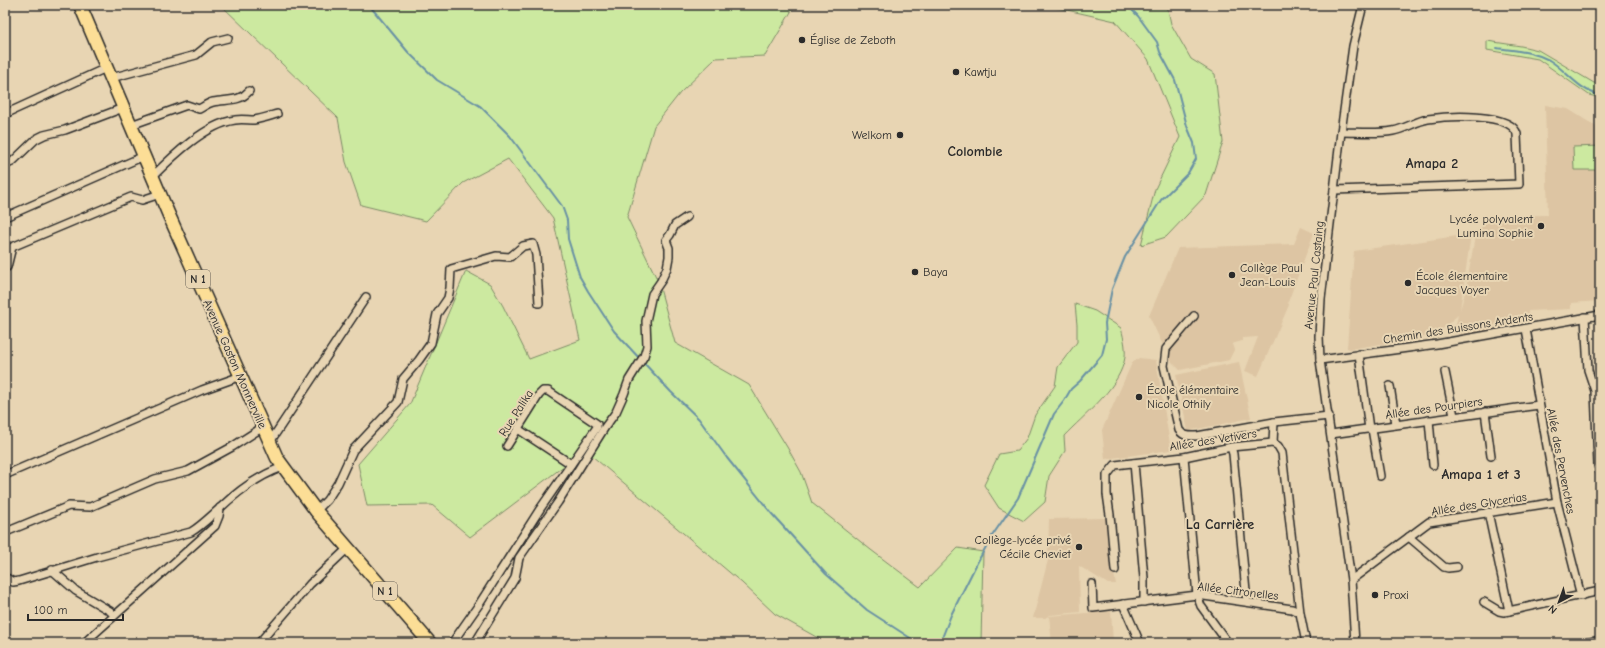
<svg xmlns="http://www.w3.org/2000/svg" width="1605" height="648" font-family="'Comic Neue',sans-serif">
  <rect width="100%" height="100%" fill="#e8d5b3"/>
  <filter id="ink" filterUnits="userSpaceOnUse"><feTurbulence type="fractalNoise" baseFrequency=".025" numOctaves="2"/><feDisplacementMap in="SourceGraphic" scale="8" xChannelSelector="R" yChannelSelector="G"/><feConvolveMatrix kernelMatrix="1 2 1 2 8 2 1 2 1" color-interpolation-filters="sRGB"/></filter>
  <g filter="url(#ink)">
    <!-- built -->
    <g fill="#ddc5a3">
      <polygon points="1545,105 1568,109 1600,129 1600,301 1571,303 1571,309 1528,311 1528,318 1495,325 1489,330 1459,336 1460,333 1454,333 1458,315 1436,335 1350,349 1347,348 1354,251 1471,234 1460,310 1466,289 1475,236 1490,216 1548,215"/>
      <polygon points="1301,227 1314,233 1288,302 1289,305 1258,376 1245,371 1258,337 1242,338 1242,341 1232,344 1234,350 1229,360 1180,370 1170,360 1149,316 1178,248 1294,244"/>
      <polygon points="1139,358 1156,360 1171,450 1105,459 1102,430 1132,363"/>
      <polygon points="1239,362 1251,418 1188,431 1176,375"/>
      <polygon points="1106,518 1107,538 1116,584 1108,584 1079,566 1080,612 1050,615 1045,618 1033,618 1048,560 1049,519"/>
      <polygon points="1111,611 1113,643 1052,643 1049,616"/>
    </g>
    <!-- green -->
    <g fill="#cce9a0" stroke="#7c8a66">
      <polygon points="221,5 795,5 765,56 716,58 680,93 654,126 627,217 658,281 675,343 749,385 787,447 801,472 812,503 871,550 920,587 958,548 983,552 981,643 827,643 775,614 742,583 585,450 470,537 432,505 367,506 358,464 410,404 466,271 490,284 503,306 529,359 580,340 553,218 508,159 463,183 426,221 361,205 346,162 338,118"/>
      <polygon points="1045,5 1167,5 1171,24 1191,59 1215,74 1223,142 1206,195 1166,237 1141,245 1155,189 1180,137 1148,59 1115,21"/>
      <polygon points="1487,41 1521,46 1538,50 1594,83 1600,83 1600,98 1589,95 1538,59 1487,50"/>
      <polygon points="1600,146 1600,170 1574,170 1573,147"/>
      <path d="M1075,304L1095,311L1121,328C1124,339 1127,351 1124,362C1116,391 1084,415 1064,436L1065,451L1049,476L1045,502L1024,521L999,508L984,485L999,454L1017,451L1027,438L1035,415L1055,386L1058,367L1077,342V325Z"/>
    </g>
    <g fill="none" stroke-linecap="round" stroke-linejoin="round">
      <!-- stream -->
      <g stroke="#6991a4" stroke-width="2">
        <polyline points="369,5 408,52 437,80 480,106 510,136 562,206 567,220 568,239 580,277 588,291 614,331 640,359"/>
        <path d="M1497,48C1515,51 1532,51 1549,60C1566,70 1579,91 1600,95"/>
        <polyline points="643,362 671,392 699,419 727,458 772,514 826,574 867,610 918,643"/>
        <polyline points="940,643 951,615 977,563 992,536 1018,498 1054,414 1064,401 1071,389 1080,381 1102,355 1106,339 1105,323 1112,289 1125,257 1161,200 1188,173 1196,159 1194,143 1187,126 1175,80 1160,52 1157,42 1138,16 1127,5"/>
      </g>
      <defs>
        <g id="minor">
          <polyline points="111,78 196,55 212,42 228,38"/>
          <polyline points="5,114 106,68"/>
          <path d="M131,125L187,105L199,109C203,107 208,103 213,102C227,99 240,102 249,91"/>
          <polyline points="5,165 12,162 36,139 44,135 65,130 123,108"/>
          <path d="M153,176C173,156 206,124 235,120C241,119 248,120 254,120C261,119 270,116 277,114"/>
          <path d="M1334,190L1519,184L1517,134C1511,112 1447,116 1428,119C1416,121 1405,129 1393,131C1377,134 1357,132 1341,132"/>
          <polyline points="5,217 144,156"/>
          <polyline points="5,268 7,267 12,247 131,197 142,200 160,194"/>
          <path d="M1194,316L1166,349L1164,366L1179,430C1184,437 1190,436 1197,436L1274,422L1329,416"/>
          <polyline points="1585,317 1588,370 1595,391 1598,466 1600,472"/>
          <polyline points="1526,329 1557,502 1581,596"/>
          <polyline points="1359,354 1369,429"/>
          <polyline points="1320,360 1437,344 1600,315"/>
          <polyline points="1445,372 1454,416"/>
          <polyline points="1390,386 1396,424"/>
          <polyline points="1485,412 1491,456"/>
          <polyline points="1429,420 1433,465"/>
          <polyline points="518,429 571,464"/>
          <polyline points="1372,429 1380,476"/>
          <polyline points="1331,434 1539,405"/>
          <polyline points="270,442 366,297"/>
          <polyline points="1273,443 1274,422"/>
          <polyline points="1231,447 1233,454 1247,602"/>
          <polyline points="1184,457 1197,595 1201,606 1228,643"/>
          <polyline points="1134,463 1144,578 1144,602"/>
          <polyline points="5,475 202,390 241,376"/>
          <polyline points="316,511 327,500 338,483 353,450 398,402 403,379 419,360 431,343 437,314 448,298 450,288 451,269 496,256 510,257 523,246 533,244 536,255 539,303"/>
          <polyline points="1488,512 1509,611"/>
          <polyline points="6,532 69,506 90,507 155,479 188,471 232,447 263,427"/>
          <polyline points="1409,537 1444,567 1448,568 1457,567"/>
          <polyline points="52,570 76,591 110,611 114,615"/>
          <polyline points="1115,570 1110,515 1107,494 1107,475 1115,465 1184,457 1231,447 1273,443 1278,446 1282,453 1300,613"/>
          <path d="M5,577L13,582L19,581L97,557L191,532C201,526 210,517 219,509C237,492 260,475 283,467"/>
          <polyline points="1351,580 1429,522 1557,502"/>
          <polyline points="1092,584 1093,608 1197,595 1292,609 1300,613 1306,643"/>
          <polyline points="1484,602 1499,611 1504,612 1600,591"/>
          <polyline points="1123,604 1140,643"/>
          <polyline points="84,643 215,526 219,516 220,508"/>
          <polyline points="259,643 310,584 348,548"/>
          <polyline points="452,643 480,603 540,509 597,427 597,424 548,391 543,391 539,395 507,446"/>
          <polyline points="475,643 515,578 519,558 558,502 605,427 616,412 624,394 629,380 644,356 647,346 646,321 652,294 661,281 667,268 669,257 669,248 666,240 670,235 675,225 687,217"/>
          <polyline points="1355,643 1351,580 1320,360 1319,336 1321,299 1341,132 1353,46 1363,5"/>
          <polyline points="1586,643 1600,640"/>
        </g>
        <polyline id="primary" points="80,5 168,213 277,458 316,511 430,643"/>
      </defs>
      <!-- minor casing -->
      <use href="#minor" stroke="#2b2b2b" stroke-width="10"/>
      <!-- primary casing -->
      <use href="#primary" stroke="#2b2b2b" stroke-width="15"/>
      <!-- minor -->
      <use href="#minor" stroke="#e8d5b3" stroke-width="7"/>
      <!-- primary -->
      <use href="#primary" stroke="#fcde96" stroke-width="12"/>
    </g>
  </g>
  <!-- markers -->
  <g fill="#2b2b2b" stroke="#e8d5b3" stroke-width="1.5">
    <circle cx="802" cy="40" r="4"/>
    <circle cx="956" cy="72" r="4"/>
    <circle cx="900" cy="135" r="4"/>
    <circle cx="1541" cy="226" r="4"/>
    <circle cx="915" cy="272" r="4"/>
    <circle cx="1232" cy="275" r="4"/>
    <circle cx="1408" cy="283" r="4"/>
    <circle cx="1139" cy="397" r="4"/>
    <circle cx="1079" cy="547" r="4"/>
    <circle cx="1375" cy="595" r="4"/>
  </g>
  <g text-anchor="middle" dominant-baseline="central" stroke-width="4" stroke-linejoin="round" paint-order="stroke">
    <!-- shield labels -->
    <g fill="#e8d5b3" stroke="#645e54" stroke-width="1">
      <rect x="186" y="270" width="24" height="18" rx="3"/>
      <rect x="373" y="582" width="24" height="18" rx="3"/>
    </g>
    <g font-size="11" font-weight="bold" fill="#2b2b2b">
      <text x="198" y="279">N 1</text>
      <text x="385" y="591">N 1</text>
    </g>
    <!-- poi labels -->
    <g font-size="12" fill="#2b2b2b" stroke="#e8d5b3" text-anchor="start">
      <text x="810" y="40">Église de Zeboth</text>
      <text x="964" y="72">Kawtju</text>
      <text x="892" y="135" text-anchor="end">Welkom</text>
      <text x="1533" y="219" text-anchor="end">Lycée polyvalent<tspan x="1533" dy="14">Lumina Sophie</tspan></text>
      <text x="1240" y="268">Collège Paul<tspan x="1240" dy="14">Jean-Louis</tspan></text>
      <text x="923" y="272">Baya</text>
      <text x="1416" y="276">École élementaire<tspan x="1416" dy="14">Jacques Voyer</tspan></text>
      <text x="1147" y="390">École élémentaire<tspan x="1147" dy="14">Nicole Othily</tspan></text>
      <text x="1071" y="540" text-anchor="end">Collège-lycée privé<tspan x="1071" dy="14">Cécile Cheviet</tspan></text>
      <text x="1383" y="595">Proxi</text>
    </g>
    <!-- street labels -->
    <g font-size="12" fill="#2b2b2b" stroke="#e8d5b3">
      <text transform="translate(1314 275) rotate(-84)">Avenue Paul Castaing</text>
      <text transform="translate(1458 328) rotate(-9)">Chemin des Buissons Ardents</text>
      <text transform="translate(235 364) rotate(66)">Avenue Gaston Monnerville</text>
      <text transform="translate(1434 408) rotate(-8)">Allée des Pourpiers</text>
      <text transform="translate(516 413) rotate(-57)">Rue Palika</text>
      <text transform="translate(1213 440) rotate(-9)">Allée des Vetivers</text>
      <text transform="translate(1561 461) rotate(79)">Allée des Pervenches</text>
      <text transform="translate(1479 504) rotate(-9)">Allée des Glycerias</text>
      <text transform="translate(1238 591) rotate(7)">Allée Citronelles</text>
    </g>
    <!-- quarter labels -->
    <g font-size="14" font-weight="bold" fill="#2b2b2b" stroke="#e8d5b3">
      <text x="975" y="151">Colombie</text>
      <text x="1432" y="163">Amapa 2</text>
      <text x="1481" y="474">Amapa 1 et 3</text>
      <text x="1220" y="524">La Carrière</text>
    </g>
  </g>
  <!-- margin -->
  <rect width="1605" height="648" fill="none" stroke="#e8d5b3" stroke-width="20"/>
  <rect x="10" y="10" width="1585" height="628" fill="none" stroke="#2b2b2b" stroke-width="1.5" filter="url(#ink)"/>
  <!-- north arrow -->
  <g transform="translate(1559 602) rotate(221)" stroke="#e8d5b3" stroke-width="3" paint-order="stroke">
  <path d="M0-3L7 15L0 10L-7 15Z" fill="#2b2b2b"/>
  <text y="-6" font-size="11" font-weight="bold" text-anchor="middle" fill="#2b2b2b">N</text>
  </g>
  <!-- scale -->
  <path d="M28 614v6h95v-6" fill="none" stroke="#2b2b2b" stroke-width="2"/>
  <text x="34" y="614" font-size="12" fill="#2b2b2b" stroke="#e8d5b3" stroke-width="3" paint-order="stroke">100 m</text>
</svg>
